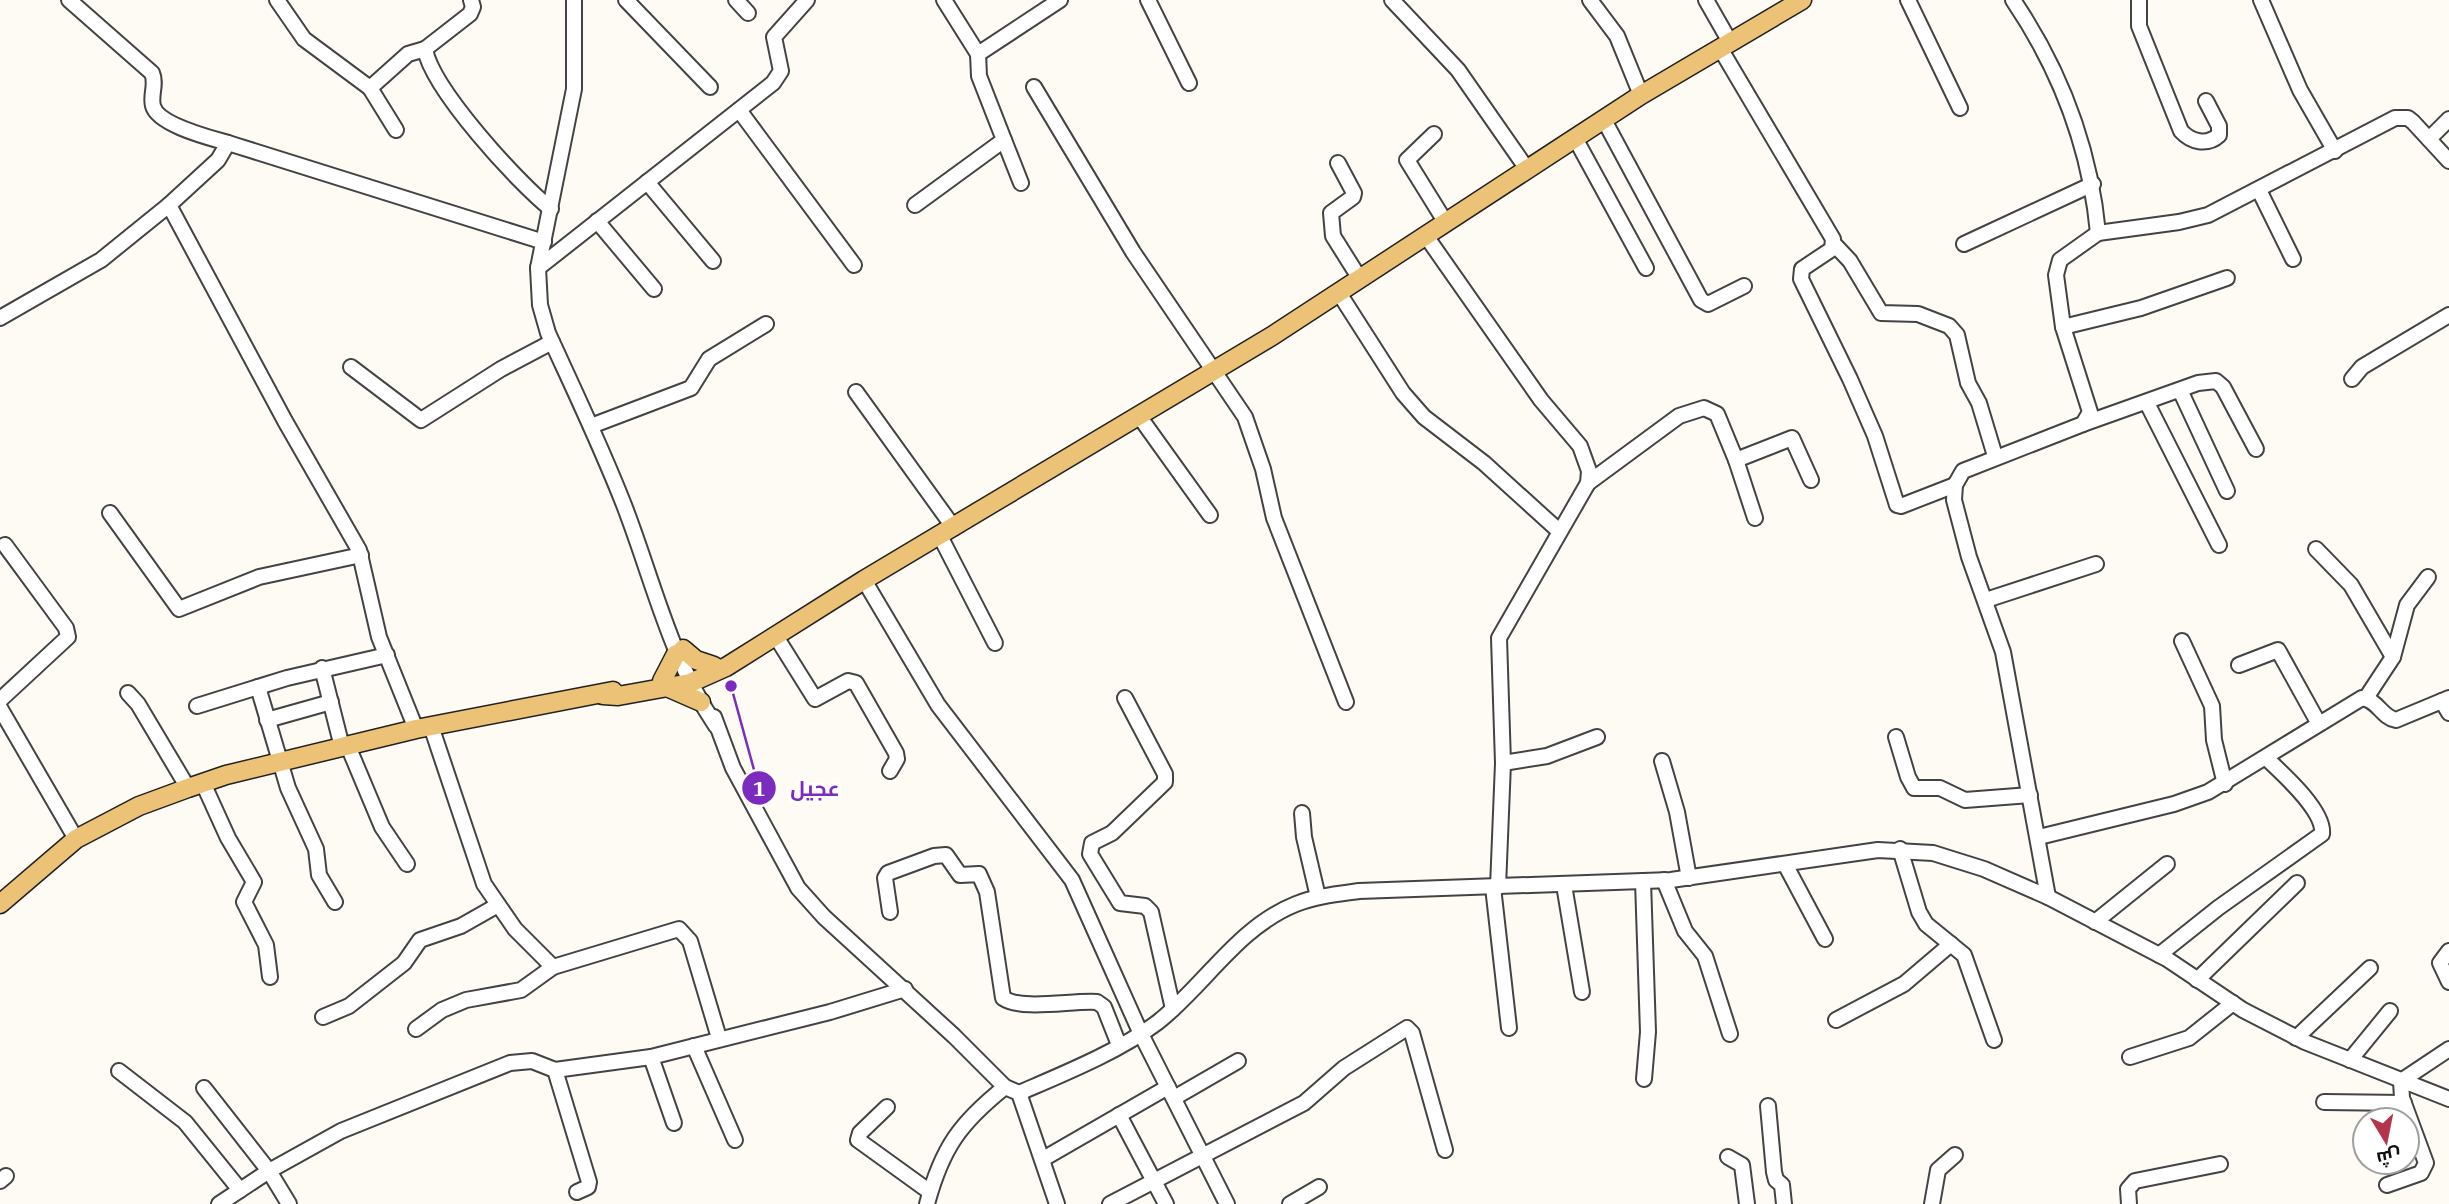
<svg xmlns="http://www.w3.org/2000/svg" width="2449" height="1204" font-family="'IBM Plex Serif',Cairo,serif">
  <rect width="100%" height="100%" fill="#fefbf4"/>
  <g fill="none" stroke-linecap="round" stroke-linejoin="round">
    <defs>
      <g id="minor">
        <path d="M69,0L152,73C157,84 150,95 153,106C158,125 211,138 228,143L218,160L169,205L285,421L359,550L379,637L416,729"/>
        <path d="M277,0L304,39L370,88L408,54L425,49C432,89 518,183 551,209"/>
        <path d="M574,0V89L538,268L540,305L548,333C574,390 601,446 624,505C653,580 670,658 716,726"/>
        <polyline points="626,0 710,87"/>
        <polyline points="736,0 748,13"/>
        <polyline points="944,0 978,54 1060,0"/>
        <polyline points="1148,0 1189,83"/>
        <polyline points="1392,0 1458,70 1527,169"/>
        <polyline points="1590,0 1617,36 1641,95"/>
        <polyline points="1706,0 1730,42"/>
        <polyline points="1908,0 1960,108"/>
        <path d="M2013,0C2061,71 2090,148 2098,233L2060,260L2056,275L2063,327L2090,412L2083,424L1963,471L1955,485L1954,500L1969,557L2003,652L2048,897"/>
        <path d="M2139,0V26L2181,131C2191,142 2207,146 2219,135V126L2206,101"/>
        <polyline points="2261,0 2300,90 2335,151"/>
        <polyline points="1720,48 1833,239 1832,249 1802,269 1801,279 1850,379 1875,436 1897,505 1901,506 1955,485"/>
        <polyline points="425,49 470,14 473,7 471,0"/>
        <polyline points="1034,87 1133,252 1245,417 1263,469 1274,518 1346,702"/>
        <polyline points="370,88 396,130"/>
        <polyline points="739,110 854,265"/>
        <polyline points="1604,120 1701,300 1708,304 1744,286"/>
        <polyline points="1434,134 1407,160 1446,223"/>
        <polyline points="1575,138 1646,268"/>
        <polyline points="2429,139 2449,119"/>
        <polyline points="1004,140 1021,183"/>
        <polyline points="228,143 544,242"/>
        <polyline points="1338,163 1354,193 1353,197 1331,213 1333,236 1360,279"/>
        <polyline points="647,182 713,261"/>
        <polyline points="2259,190 2293,259"/>
        <polyline points="915,205 1004,140 979,76 978,54"/>
        <polyline points="597,221 654,289"/>
        <polyline points="2098,233 2179,222 2208,215 2395,118 2408,118 2413,122 2449,161"/>
        <polyline points="1426,236 1541,400 1580,446 1589,471 1588,483 1499,638 1503,763 1498,887"/>
        <polyline points="1834,244 1850,261 1881,313 1918,314 1949,326 1957,335 1968,383 1979,403 1995,456"/>
        <polyline points="1964,244 2093,184"/>
        <polyline points="538,268 773,83 781,71 774,37 807,0"/>
        <polyline points="1339,293 1403,393 1424,417 1484,463 1559,531"/>
        <polyline points="0,318 101,260 169,205"/>
        <polyline points="2063,327 2141,308 2227,278"/>
        <polyline points="351,367 421,420 501,369 552,342"/>
        <polyline points="2352,379 2362,367 2449,315"/>
        <polyline points="2180,390 2227,491"/>
        <polyline points="856,392 954,528"/>
        <polyline points="2147,403 2219,545"/>
        <polyline points="1139,416 1210,515"/>
        <polyline points="2083,424 2198,383 2216,381 2223,387 2256,449"/>
        <polyline points="591,426 691,388 709,359 766,324"/>
        <polyline points="1736,460 1755,518"/>
        <polyline points="1588,483 1679,416 1704,408 1717,414 1736,460 1792,438 1811,480"/>
        <polyline points="110,513 179,609 259,577 361,555"/>
        <polyline points="940,536 995,643"/>
        <polyline points="2316,549 2351,585 2393,657"/>
        <polyline points="864,580 938,705 1072,880 1141,1034 1227,1204"/>
        <polyline points="1986,600 2096,564"/>
        <polyline points="775,635 815,699 848,681 856,683 896,753 897,759 890,771"/>
        <polyline points="2182,641 2212,706 2214,740 2225,784"/>
        <polyline points="2239,665 2278,650 2319,724"/>
        <polyline points="322,668 342,747"/>
        <polyline points="258,687 288,788 316,849 319,875 335,902"/>
        <polyline points="128,693 138,704 188,788"/>
        <polyline points="1125,698 1165,774 1165,782 1112,833 1092,843 1090,854 1120,903 1145,906 1151,912 1173,1009"/>
        <polyline points="2366,698 2393,657 2407,605 2428,577"/>
        <polyline points="0,700 68,637 66,628 5,545"/>
        <polyline points="2442,701 2449,713"/>
        <polyline points="197,706 287,678 387,655"/>
        <polyline points="0,708 76,839"/>
        <polyline points="714,717 733,768 798,888 824,917 954,1036 1005,1087 1019,1093 1057,1204"/>
        <polyline points="267,720 331,702"/>
        <polyline points="431,726 484,884 515,929 553,967 679,929 690,941 719,1038"/>
        <polyline points="1896,737 1908,777 1914,788 1940,788 1965,800 2030,795"/>
        <polyline points="348,746 382,827 407,864"/>
        <polyline points="1662,761 1677,812 1689,878"/>
        <polyline points="1503,763 1547,756 1597,737"/>
        <polyline points="203,783 228,838 254,882 244,902 266,945 270,977"/>
        <polyline points="1302,813 1304,837 1318,897"/>
        <path d="M2039,837L2174,804L2208,792L2362,698C2378,700 2381,717 2396,720L2449,698"/>
        <polyline points="1900,849 1919,912 1926,924 1964,955 1994,1040"/>
        <polyline points="1785,864 1825,939"/>
        <polyline points="1664,880 1685,931 1705,956 1730,1034"/>
        <polyline points="1643,881 1648,1032 1644,1079"/>
        <polyline points="1564,885 1582,992"/>
        <polyline points="1493,887 1509,1028"/>
        <path d="M890,912L885,878L888,873L934,856L946,855L960,875L979,874L987,892L1003,998C1022,1011 1073,1000 1097,1002L1104,1007L1119,1045"/>
        <polyline points="2095,922 2167,864"/>
        <polyline points="2449,951 2440,963 2449,982"/>
        <path d="M2159,955L2218,908L2322,834C2325,811 2282,773 2266,758"/>
        <polyline points="2197,980 2297,883"/>
        <polyline points="323,1017 349,1006 404,963 420,940 461,926 498,905"/>
        <polyline points="1836,1020 1904,984 1951,944"/>
        <polyline points="416,1029 442,1010 466,1000 521,990 553,967"/>
        <polyline points="2296,1038 2370,968"/>
        <polyline points="694,1046 735,1140"/>
        <polyline points="651,1057 674,1123"/>
        <polyline points="2130,1057 2189,1038 2233,1003"/>
        <polyline points="2350,1060 2390,1011"/>
        <polyline points="555,1070 589,1182 588,1187 577,1192"/>
        <polyline points="119,1071 185,1122 240,1190"/>
        <polyline points="204,1088 269,1171 289,1204"/>
        <path d="M1019,1093C1063,1074 1120,1051 1158,1022C1205,985 1238,927 1296,904C1316,896 1337,894 1359,891L1671,880L1878,850L1933,853L1984,869L2048,897L2167,959L2243,1010L2305,1042L2449,1099"/>
        <polyline points="1174,1098 1238,1061"/>
        <polyline points="2324,1102 2404,1103"/>
        <polyline points="1768,1106 1774,1172 1776,1180 1782,1185 1784,1204"/>
        <polyline points="887,1107 860,1133 858,1140 930,1192"/>
        <polyline points="1119,1115 1166,1204"/>
        <polyline points="1728,1157 1742,1165 1747,1204"/>
        <polyline points="1043,1159 1168,1087"/>
        <polyline points="0,1181 6,1176"/>
        <polyline points="2387,1185 2421,1173 2426,1163 2402,1098 2401,1081 2449,1049"/>
        <polyline points="219,1204 269,1171 341,1131 510,1063 532,1061 555,1070 651,1057 830,1012 905,989"/>
        <path d="M927,1204C942,1148 960,1123 1005,1087"/>
        <polyline points="1110,1204 1304,1103 1344,1068 1407,1028 1412,1033 1445,1150"/>
        <polyline points="1290,1204 1319,1187"/>
        <polyline points="1932,1204 1938,1170 1955,1155"/>
        <polyline points="2129,1204 2128,1189 2135,1181 2220,1164"/>
      </g>
      <g id="major">
        <polyline points="683,649 696,660 714,666"/>
        <polyline points="662,681 676,654"/>
        <polyline points="669,688 701,702"/>
        <polyline points="603,695 618,696 690,683 726,667 864,580 1272,336 1641,95 1802,0"/>
        <polyline points="0,904 76,839 139,806 188,788 226,775 416,729 613,691"/>
      </g>
    </defs>
    <!-- minor casing -->
    <use href="#minor" stroke="#434343" stroke-width="18"/>
    <!-- major casing -->
    <use href="#major" stroke="#212121" stroke-width="21"/>
    <!-- minor -->
    <use href="#minor" stroke="#fff" stroke-width="14"/>
    <!-- major -->
    <use href="#major" stroke="#ecc276" stroke-width="18"/>
  </g>
  <!-- callouts -->
  <path fill="none" stroke="#7b2cbf" stroke-width="2.5" d="M731 686L759 788"/>
  <g fill="#7b2cbf" stroke="#fff" stroke-width="2.5">
    <circle cx="731" cy="686" r="7"/>
    <circle cx="759" cy="788" r="18"/>
  </g>
  <g font-size="21" text-anchor="middle" font-weight="bold" fill="#fff">
    <text x="759" y="796">1</text>
  </g>
  <g font-size="21" text-anchor="middle" font-weight="bold" fill="#7b2cbf" stroke="#fff" stroke-width="7" stroke-linejoin="round" paint-order="stroke">
    <text x="815" y="796">عجيل</text>
  </g>
  <!-- north arrow -->
  <g transform="translate(2386 1141) rotate(170)"><circle r="33" fill="#ffffff" stroke="#9f9f9f" stroke-width="2"/>
  <path d="M0-5L12 26L0 18L-12 26Z" fill="#b43449"/>
  <text y="-10" font-size="19" font-weight="bold" text-anchor="middle" fill="#101010">ش</text>
  </g>
</svg>
